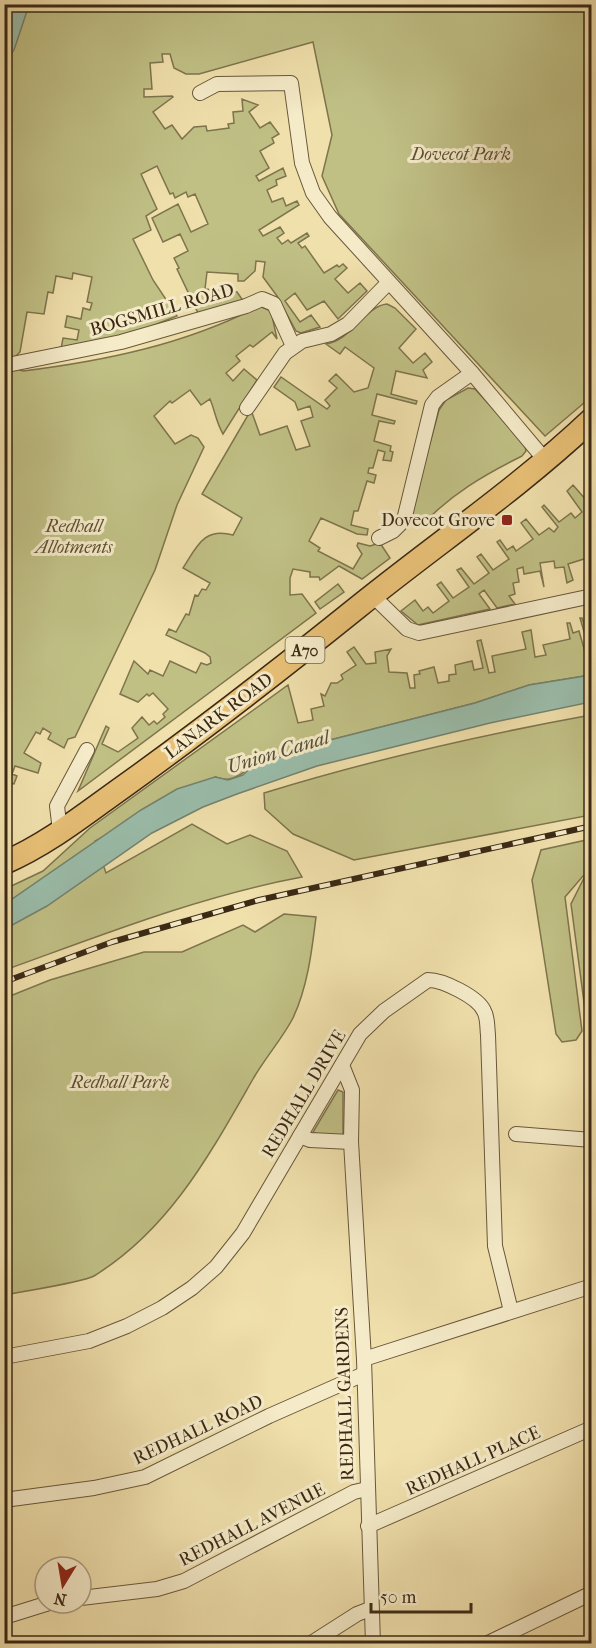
<svg xmlns="http://www.w3.org/2000/svg" width="596" height="1648" font-family="'IM FELL French Canon',serif">
  <rect width="100%" height="100%" fill="#f0e0ac"/>
  <filter id="stains"><feTurbulence type="fractalNoise" baseFrequency=".00333" numOctaves="4"/><feColorMatrix values="0 0 0 0 .2 0 0 0 0 .09 0 0 0 0 .02 0 0 0 .5 -.17"/></filter>
  <radialGradient id="worn" r=".72"><stop offset=".6" stop-color="#630" stop-opacity="0"/><stop offset="1" stop-color="#630" stop-opacity=".3"/></radialGradient>
  <!-- green -->
  <g fill="#c0c085" stroke="#7e744d" stroke-width="1.5">
    <path d="M4,5H592L591,397L545,436L339,214L322,176L332,135L313,42L199,74H186L174,68L170,54H162L163,62L150,63L152,89H144V97L172,96L173,97L153,112L165,129L172,125L182,139L194,127L206,126L207,131L229,128L228,124L234,123L233,112L243,111L242,99L258,105L249,112L260,128L270,122L279,134L272,138L274,143L260,151L269,168L256,176L259,181L283,168L286,176L276,180L277,185L267,190L272,202L283,198L286,206L297,201L299,205L259,230L263,236L280,227L284,233L277,238L282,244L288,240L291,243L307,233L309,236L298,243L302,248L305,246L324,273L337,265L339,267L343,264L347,268L335,279L348,293L360,283L367,291L338,319L324,301L307,310L295,293L285,301L300,322L311,315L320,327L301,333L296,331L277,296L263,277L265,262L256,261L255,271L244,281H238V274L207,272L205,289L237,292L244,302L199,315L177,269L179,268L174,258L188,251L180,234L163,242L152,218L178,204L191,232L208,224L195,194L188,197L186,192L175,198L173,193L170,194L157,166L141,174L157,209L146,216L151,230L133,239L153,280L177,316L137,332L61,349L63,338L77,340L79,330L65,327L67,316L81,319L83,308L90,310L92,303L87,302L92,277L73,273L72,279L56,276L53,293L48,292L44,314L27,312L20,352L12,360L16,369L23,371C104,361 187,344 259,306L271,311L277,339L272,332L253,347L250,345L236,356L240,361L226,373L233,381L244,369L257,380L223,434C216,422 215,411 210,399L201,405L190,390L172,403L170,401L154,416L175,444L191,435L198,438L204,447L177,505L155,570L75,737L68,739L64,748L48,739L51,733L43,728L40,734L36,732L24,753L41,763L38,773L15,766L12,774L17,776L14,784L9,783L8,786L4,781Z"/>
    <path d="M387,304L395,308L416,329L399,348L413,363L425,353L432,362L423,370L427,378L396,371L391,394L417,401L416,404L377,394L372,415L395,421L394,424L379,421L374,441L391,446L390,451L393,452L391,461L383,460L385,452L378,450L373,468H369L368,473L376,475L374,483L367,481L358,511H354L351,525L368,529L367,535L357,534L321,518L309,541L320,548L318,551L353,569L362,554L357,546L358,543L370,546L380,543L390,558L362,579L339,566L320,580L319,577H310V572L293,569L290,578V595L302,594L316,613L78,791L106,726L109,728L102,744L118,752L138,738L132,728L142,717L149,725L154,721L157,724L165,717L163,714L168,709L153,693L149,696L147,694L138,702L120,694L134,661L148,674L150,670L163,676L170,661L196,673L201,663L207,665L211,663L210,657L205,653L166,635L169,629L176,632L186,614L189,615L195,595L198,596L202,589L206,590L210,583L183,568C197,546 204,527 233,535L242,518L202,494L251,410L260,435L287,426L296,450L310,446L301,421L313,417L310,406L298,410L295,402L274,387L281,377L327,409L330,406L325,400L337,388L329,381L336,374L354,392L368,388L374,368L345,347L340,354L326,344C352,340 365,306 387,304Z"/>
    <path d="M468,388L475,389L524,442L526,451L522,456C484,475 451,494 421,526L412,518L411,512L439,410L446,400Z"/>
    <polygon points="573,485 586,500 591,496 591,575 584,559 568,564 573,580 567,583 564,567 555,568 554,561 540,563 544,587 540,571 524,574 523,567 517,569 519,582 513,583 515,594 509,596 515,604 497,608 484,590 479,594 490,609 418,625 401,611 415,600 423,611 428,607 433,613 449,601 437,585 441,582 453,598 469,587 457,570 461,568 474,584 489,573 477,557 481,554 493,570 509,559 497,542 500,540 507,550 513,546 516,551 533,539 521,523 526,519 539,535 549,528 554,532 558,527 542,507 544,505 559,522 571,513 575,518 582,512 567,491"/>
    <polygon points="338,584 344,592 320,609 315,602"/>
    <path d="M580,618H582L589,637H591V675L529,685L475,703L327,741C306,753 280,754 258,763C247,767 243,777 229,779C225,780 220,778 215,777L95,841L106,873L192,824L227,844L250,835L287,851L302,877C200,896 102,935 5,970V889L43,871L90,828L288,685L298,723L313,720L311,709L324,706L321,694L325,696L331,683H337L343,679L341,675L356,665L347,652L354,647L366,664L376,663L375,652L391,649L387,656L389,672L407,673L410,688H415L414,675L420,674L419,671L434,667L438,683L449,681V675L456,674L455,665L472,661L474,670L483,668L477,641L481,640L489,673L495,672L492,656L526,649L522,632L531,630L535,657L546,655L543,645L570,639L567,623H570L573,633L579,631L585,652H590Z"/>
    <path d="M591,715V815L354,860L293,834L265,809L264,793C371,760 481,735 591,715Z"/>
    <polygon points="591,839 591,872 583,876 565,897 582,1031 576,1040 562,1042 556,1034 532,880 541,850"/>
    <polygon points="591,874 591,1026 587,1025 571,904 584,878"/>
    <path d="M284,914L316,917C312,949 308,986 293,1018C282,1039 265,1058 253,1079C210,1154 170,1229 94,1276C81,1283 23,1291 5,1295V998L50,980L144,952H182L243,925L255,932Z"/>
    <polygon points="338,1090 343,1092 343,1135 318,1135 313,1132"/>
  </g>
  <!-- water -->
  <g fill="#9abdab" stroke="#74826f" stroke-width="1.5">
    <polygon points="15,5 29,5 14,50 5,61 5,22"/>
    <polygon points="591,675 591,702 490,723 317,766 237,794 203,807 152,833 47,906 5,929 5,904 141,810 177,789 215,777 228,780 243,775 253,765 318,746 326,741 475,703 529,685"/>
  </g>
  <g fill="none" stroke-linecap="round" stroke-linejoin="round">
    <defs>
      <g id="minor">
        <polyline points="200,93 217,84 291,83 302,163 313,193 330,217 472,373 546,461"/>
        <polyline points="12,364 121,342 246,306 262,299 274,304 293,346"/>
        <polyline points="247,408 285,353 302,341 331,334 348,324 388,283"/>
        <polyline points="379,538 393,531 404,520 432,405 438,397 472,373"/>
        <polyline points="372,595 407,629 419,633 592,596"/>
        <polyline points="60,831 57,806 87,750"/>
        <polyline points="342,1065 352,1090 351,1142 364,1359 373,1644"/>
        <polyline points="516,1134 592,1140"/>
        <polyline points="300,1136 310,1140 351,1142"/>
        <path d="M4,1357L89,1341L127,1326L162,1308L192,1288L216,1267L243,1233L360,1034L384,1011L428,980C443,980 478,997 484,1011C488,1018 487,1027 488,1035L495,1246L511,1311"/>
        <polyline points="364,1359 592,1286"/>
        <polyline points="4,1500 94,1488 145,1477 269,1416 364,1374"/>
        <polyline points="368,1526 592,1428"/>
        <polyline points="81,1598 157,1589 184,1581 354,1492 367,1489"/>
        <polyline points="4,1617 49,1603"/>
        <polyline points="310,1644 357,1614 370,1609"/>
        <polyline points="486,1644 592,1593"/>
      </g>
      <path id="primary" d="M4,863C48,844 85,814 123,787C204,729 281,669 358,607C436,544 519,488 592,419"/>
    </defs>
    <!-- minor casing -->
    <use href="#minor" stroke="#68573b" stroke-width="16"/>
    <!-- primary casing -->
    <use href="#primary" stroke="#3b2915" stroke-width="25"/>
    <!-- minor -->
    <use href="#minor" stroke="#f5ebc9" stroke-width="14"/>
    <!-- primary -->
    <use href="#primary" stroke="#e8c076" stroke-width="22"/>
    <defs>
      <polyline id="rail" points="4,982 112,942 259,900 592,826"/>
    </defs>
    <!-- rail casing -->
    <use href="#rail" stroke="#3b2915" stroke-width="6"/>
    <!-- rail -->
    <use href="#rail" stroke="#f5ebc9" stroke-width="4" stroke-dasharray="11" stroke-linecap="butt"/>
  </g>
  <!-- markers -->
  <rect fill="#8f2418" stroke="#f5ebc9" stroke-width="2" x="501" y="514" width="12" height="12" rx="3"/>
  <g text-anchor="middle" dominant-baseline="central" stroke-width="6" stroke-linejoin="round" paint-order="stroke">
    <!-- shield labels -->
    <rect fill="#f5ebc9" stroke="#73634b" stroke-width="1.5" x="285.5" y="637" width="39" height="26" rx="4.5"/>
    <g font-size="16" font-weight="bold" fill="#3b2915">
      <text x="305" y="650">A70</text>
    </g>
    <!-- park labels -->
    <g font-size="18" font-style="italic" fill="#5c4f31" stroke="#f5ebc9">
      <text x="461" y="154">Dovecot Park</text>
      <text x="74" y="526">Redhall<tspan x="74" dy="21">Allotments</tspan></text>
      <text x="120" y="1082">Redhall Park</text>
    </g>
    <!-- street labels -->
    <g font-size="18" fill="#3b2915" stroke="#f5ebc9">
      <text transform="translate(162 310) rotate(-16)">BOGSMILL ROAD</text>
      <text transform="translate(219 716) rotate(-37)">LANARK ROAD</text>
      <text transform="translate(304 1094) rotate(-59)">REDHALL DRIVE</text>
      <text transform="translate(345 1394) rotate(-92)">REDHALL GARDENS</text>
      <text transform="translate(198 1430) rotate(-25)">REDHALL ROAD</text>
      <text transform="translate(473 1461) rotate(-24)">REDHALL PLACE</text>
      <text transform="translate(252 1525) rotate(-27)">REDHALL AVENUE</text>
    </g>
    <!-- poi labels -->
    <g font-size="18" fill="#3b2915" stroke="#f5ebc9" text-anchor="end">
      <text x="495" y="520">Dovecot Grove</text>
    </g>
    <!-- water labels -->
    <g font-size="20" font-style="italic" fill="#534e3a" stroke="#f5ebc9">
      <text transform="translate(278 752) rotate(-17)">Union Canal</text>
    </g>
  </g>
  <!-- margin -->
  <rect width="596" height="1648" fill="none" stroke="#f0e0ac" stroke-width="24"/>
  <rect x="6" y="6" width="584" height="1636" fill="none" stroke="#3b2915" stroke-width="3"/>
  <rect x="12" y="12" width="572" height="1624" fill="none" stroke="#3b2915" stroke-width="1.5"/>
  <!-- north arrow -->
  <g transform="translate(63 1585) rotate(191)"><circle r="28" fill="#f5ebc9" stroke="#ab9d81" stroke-width="1.5"/>
  <path d="M0-4.5L10 22L0 15L-10 22Z" fill="#8f2418"/>
  <text y="-9" font-size="16" font-weight="bold" text-anchor="middle" fill="#3b2915">N</text>
  </g>
  <!-- scale -->
  <path d="M371 1603v9h100v-9" fill="none" stroke="#3b2915" stroke-width="3"/>
  <text x="380" y="1603" font-size="18" fill="#3b2915" stroke="#f5ebc9" stroke-width="4.5" paint-order="stroke">50 m</text>
  <rect width="100%" height="100%" filter="url(#stains)"/>
  <rect width="100%" height="100%" fill="url(#worn)"/>
</svg>
